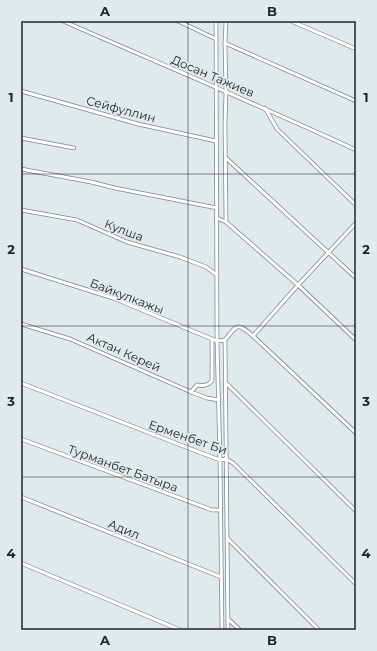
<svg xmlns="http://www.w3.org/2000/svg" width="377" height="651" font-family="Montserrat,sans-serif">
  <rect width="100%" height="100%" fill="#e1eaeb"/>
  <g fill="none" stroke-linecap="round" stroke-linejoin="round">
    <defs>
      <g id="minor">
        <path d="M63,21C161,64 259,105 356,150"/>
        <polyline points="178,21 216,39"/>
        <polyline points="216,21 217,341 220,460 222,630"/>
        <polyline points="226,21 225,43 226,92 225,124 226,222"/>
        <polyline points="291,21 356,49"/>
        <polyline points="225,43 356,101"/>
        <polyline points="21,91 138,124 216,141"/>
        <polyline points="265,108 277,129 356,205"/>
        <polyline points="21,138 74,148"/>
        <polyline points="226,158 356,278"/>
        <polyline points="21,169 91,182 115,188 217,208"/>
        <polyline points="21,210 77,220 127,242 180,257 206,267 217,275"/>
        <polyline points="217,218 226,222 298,285 356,340"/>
        <polyline points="21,269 113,298 212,339 217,341 225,340"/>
        <polyline points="21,324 70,339 191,392 207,398 219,400"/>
        <polyline points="253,336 298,285 356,223"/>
        <polyline points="225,382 356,511"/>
        <polyline points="21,383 196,451 220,460 226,459 233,463 356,584"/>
        <path d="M191,392L197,385C203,386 207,386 212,381V339"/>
        <polyline points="21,439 212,510 220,510"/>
        <polyline points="21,497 221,577"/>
        <polyline points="227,538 319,630"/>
        <polyline points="21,563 180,630"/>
        <polyline points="228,619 240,630"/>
        <path d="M228,630L225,340C238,324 237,322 253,336L356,433"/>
      </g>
    </defs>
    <!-- minor casing -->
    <use href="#minor" stroke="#7e8688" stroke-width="4.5"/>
    <!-- minor -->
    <use href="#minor" stroke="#fff" stroke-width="3"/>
  </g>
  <!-- grid -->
  <path fill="none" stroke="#222526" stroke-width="1" stroke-opacity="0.55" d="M188,21V630M21,174H356M21,326H356M21,477H356"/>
  <g text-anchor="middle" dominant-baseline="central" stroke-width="3.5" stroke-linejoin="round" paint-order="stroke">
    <!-- street labels -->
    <g font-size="12" fill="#222526" stroke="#e1eaeb">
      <text transform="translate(213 76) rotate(23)">Досан Тажиев</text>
      <text transform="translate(121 109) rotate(15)">Сейфуллин</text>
      <text transform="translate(124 230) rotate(21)">Кулша</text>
      <text transform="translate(127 296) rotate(21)">Байкулкажы</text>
      <text transform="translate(124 352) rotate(24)">Актан Керей</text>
      <text transform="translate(188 437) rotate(19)">Ерменбет Би</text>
      <text transform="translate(123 468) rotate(20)">Турманбет Батыра</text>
      <text transform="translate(124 529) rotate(22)">Адил</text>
    </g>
  </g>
  <!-- border -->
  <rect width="377" height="651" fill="none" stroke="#e1eaeb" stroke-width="44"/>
  <rect x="22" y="22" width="333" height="607" fill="none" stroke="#222526" stroke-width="1.5"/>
  <g font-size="13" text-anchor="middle" font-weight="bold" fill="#222526">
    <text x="105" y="16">A</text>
    <text x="272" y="16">B</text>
    <text x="11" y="102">1</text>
    <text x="366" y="102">1</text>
    <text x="11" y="254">2</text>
    <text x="366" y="254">2</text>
    <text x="11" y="406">3</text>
    <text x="366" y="406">3</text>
    <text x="11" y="558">4</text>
    <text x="366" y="558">4</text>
    <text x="105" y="645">A</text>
    <text x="272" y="645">B</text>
  </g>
</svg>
